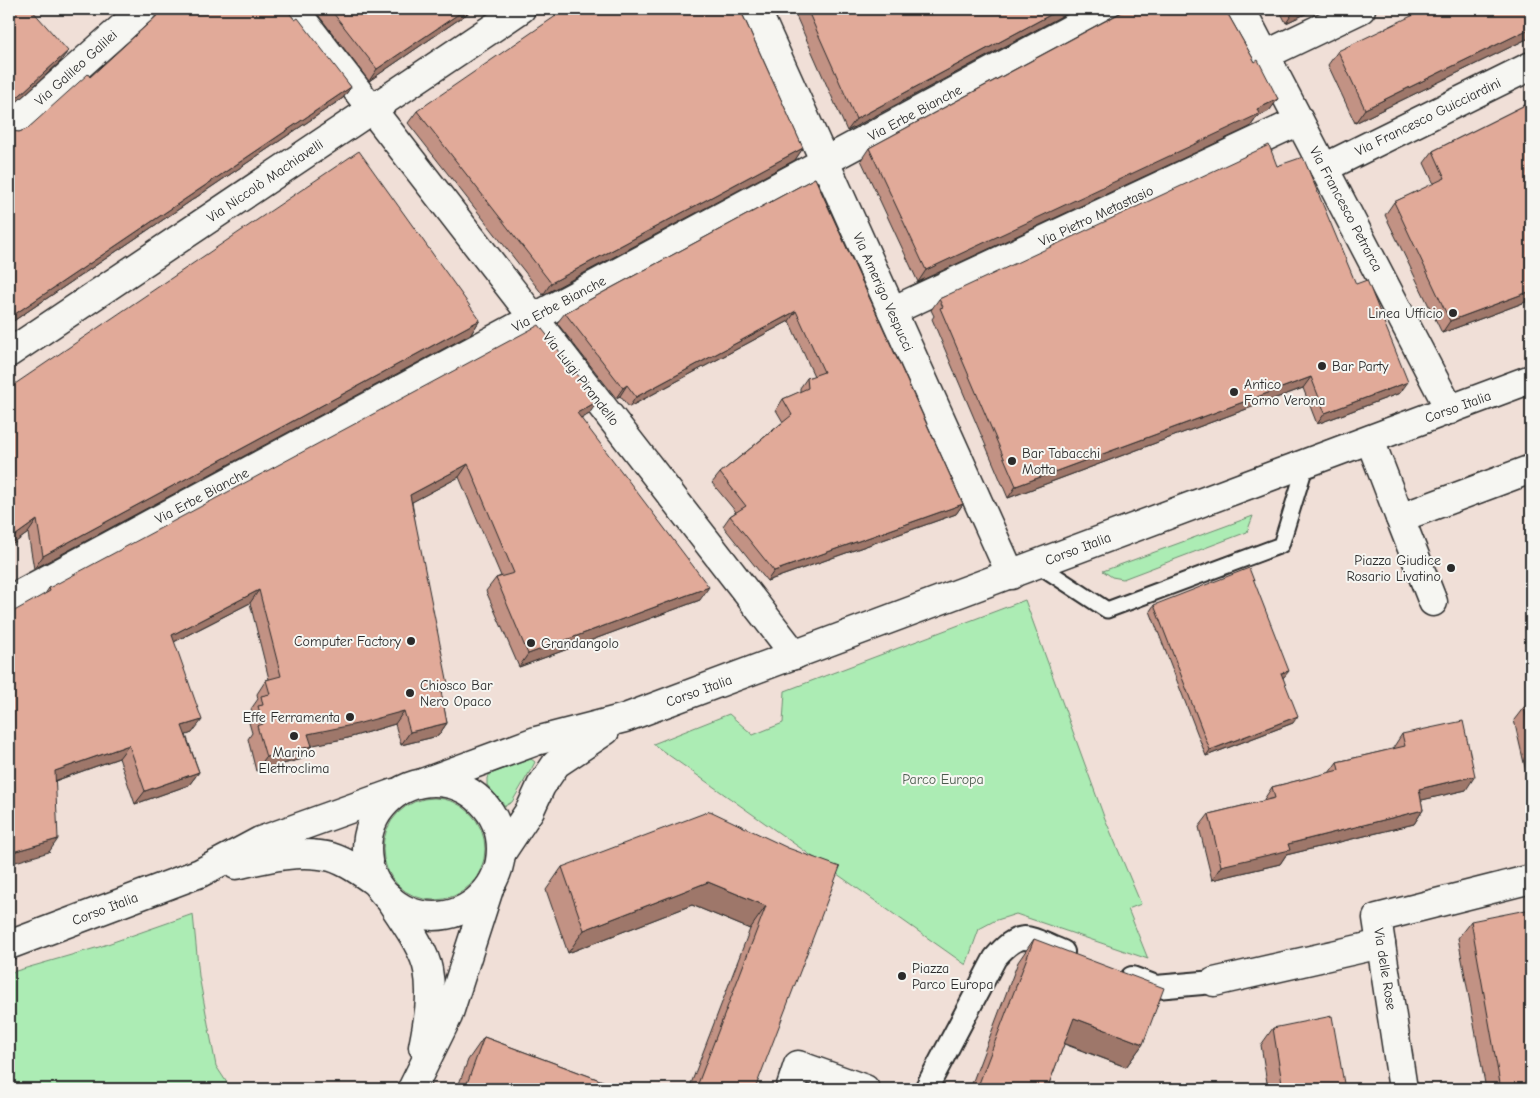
<svg xmlns="http://www.w3.org/2000/svg" width="1540" height="1098" font-family="'Comic Neue',sans-serif">
  <rect width="100%" height="100%" fill="#f0dfd7"/>
  <filter id="ink" filterUnits="userSpaceOnUse"><feTurbulence type="fractalNoise" baseFrequency=".02" numOctaves="2"/><feDisplacementMap in="SourceGraphic" scale="10" xChannelSelector="R" yChannelSelector="G"/><feConvolveMatrix kernelMatrix="1 2 1 2 8 2 1 2 1" color-interpolation-filters="sRGB"/></filter>
  <g filter="url(#ink)">
    <!-- green -->
    <g fill="#acecb4" stroke="#6c8c70">
      <polygon points="1253,516 1247,532 1123,579 1112,577 1103,571"/>
      <polygon points="1025,600 1103,814 1141,904 1128,909 1148,959 1016,914 994,921 979,929 966,965 653,744 729,714 753,735 783,723 785,691"/>
      <polygon points="531,759 535,762 533,766 512,802 505,806 487,785 487,778 490,774"/>
      <circle cx="434" cy="849" r="51"/>
      <polygon points="193,914 199,976 216,1066 231,1089 9,1089 9,973 99,947"/>
    </g>
    <g fill="none" stroke-linecap="round" stroke-linejoin="round">
      <defs>
        <polyline id="service" points="1037,564 1107,610 1281,545 1306,464"/>
        <g id="pedestrian">
          <polyline points="1132,978 1156,987 1214,982"/>
          <path d="M926,1089L995,958C1022,927 1028,938 1063,952"/>
        </g>
        <g id="minor">
          <polyline points="294,9 795,655"/>
          <polyline points="756,9 1011,575"/>
          <polyline points="1241,9 1450,410"/>
          <polyline points="1265,55 1361,9"/>
          <polyline points="9,128 143,9"/>
          <polyline points="1324,168 1531,66"/>
          <polyline points="892,311 1299,121"/>
          <polyline points="9,353 521,9"/>
          <polyline points="1370,440 1400,518 1531,469"/>
          <polyline points="1400,518 1433,602"/>
          <polyline points="9,600 1108,9"/>
          <path d="M389,898C401,918 424,947 428,970C433,995 428,1022 423,1047"/>
          <polyline points="1214,982 1381,944"/>
          <polyline points="412,1089 448,1016 489,889"/>
          <polyline points="790,1089 798,1065 865,1089"/>
          <polyline points="1403,1089 1377,918 1531,879"/>
        </g>
        <g id="secondary">
          <circle cx="434" cy="849" r="67"/>
          <polyline points="425,782 536,741 625,718 1531,379"/>
          <polyline points="502,852 530,810 541,786 556,764 605,731"/>
          <path d="M236,865C265,858 301,849 331,857C347,862 361,872 375,882"/>
          <polyline points="9,945 200,873 260,841 394,793"/>
        </g>
      </defs>
      <!-- service casing -->
      <use href="#service" stroke="#2b2b2b" stroke-width="19"/>
      <!-- pedestrian casing -->
      <use href="#pedestrian" stroke="#2b2b2b" stroke-width="26"/>
      <!-- minor casing -->
      <use href="#minor" stroke="#2b2b2b" stroke-width="31"/>
      <!-- secondary casing -->
      <use href="#secondary" stroke="#2b2b2b" stroke-width="31"/>
      <!-- service -->
      <use href="#service" stroke="#f6f6f2" stroke-width="15"/>
      <!-- pedestrian -->
      <use href="#pedestrian" stroke="#f6f6f2" stroke-width="22"/>
      <!-- minor -->
      <use href="#minor" stroke="#f6f6f2" stroke-width="28"/>
      <!-- secondary -->
      <use href="#secondary" stroke="#f6f6f2" stroke-width="28"/>
    </g>
    <!-- wall -->
    <g fill="#c29284" stroke="#2b2b2b">
      <polygon points="158,9 286,9 295,20 351,87 343,98 9,324 9,130 11,131 19,132 27,129 90,77 153,19 158,13"/>
      <polygon points="318,9 474,9 369,81 316,12"/>
      <polygon points="793,9 1075,9 847,131"/>
      <polygon points="1123,9 1225,9 1255,62 1278,99 1269,111 1257,117 1250,127 918,282 861,160 869,148 1123,11"/>
      <polygon points="1279,9 1316,9 1286,23"/>
      <polygon points="1531,9 1531,37 1355,123 1328,65 1338,51"/>
      <polygon points="1531,102 1531,300 1442,333 1385,215 1394,202 1434,184 1424,163 1433,151"/>
      <polygon points="417,111 803,148 795,160 543,295 408,123"/>
      <polygon points="1277,166 1400,393 1317,424 1303,388 1008,498 932,319 934,316 931,310 939,299"/>
      <polygon points="815,178 963,504 956,514 767,581 723,526 730,516 736,512 712,483 720,473 783,422 776,410 783,399 800,392 800,388 807,378 814,376 789,321 629,407 620,396 616,398 557,323 565,313"/>
      <polygon points="480,320 471,334 34,569 28,533 9,547 9,388"/>
      <polygon points="589,414 581,419 700,600 519,667 486,591 496,578 501,576 459,477 412,502 441,693 447,723 438,736 401,745 395,724 348,738 311,745 302,759 256,771 248,739 252,733 248,719 252,714 251,709 258,699 257,694 266,680 269,679 250,603 174,642 192,733 186,735 199,772 189,785 135,804 119,758 55,781 49,852 45,594 49,588"/>
      <polygon points="1154,605 1284,677 1283,677 1293,723 1206,756 1150,611"/>
      <polygon points="1531,705 1531,775 1527,776 1514,720 1524,707"/>
      <polygon points="1402,734 1466,790 1421,800 1423,810 1414,824 1286,855 1280,864 1212,880 1199,827 1209,814 1263,801 1272,787 1329,773 1337,762 1393,749 1393,748"/>
      <polygon points="788,848 755,1089 689,1089 750,929 692,905 568,953 546,890 562,867"/>
      <polygon points="1471,921 1531,1089 1486,1089 1458,938"/>
      <polygon points="1034,939 1143,1044 1126,1067 1064,1044 1047,1089 970,1089 1018,962"/>
      <polygon points="1273,1028 1345,1089 1268,1089 1261,1045"/>
      <polygon points="484,1037 624,1089 457,1089 468,1060"/>
    </g>
    <!-- shaded-wall -->
    <g fill="#9e776b" stroke="#2b2b2b">
      <polygon points="466,9 474,9 369,81 377,69"/>
      <polygon points="1061,9 1075,9 847,131 856,119"/>
      <polygon points="1298,9 1316,9 1286,23 1295,10"/>
      <polygon points="1531,28 1531,37 1355,123 1365,109"/>
      <polygon points="68,51 60,62 9,109 9,105"/>
      <polygon points="351,87 343,98 9,324 9,318"/>
      <polygon points="1278,99 1269,111 1257,117 1250,127 918,282 926,270"/>
      <polygon points="803,148 795,160 543,295 551,283"/>
      <polygon points="1531,291 1531,300 1442,333 1450,321"/>
      <polygon points="796,311 789,321 629,407 636,397"/>
      <polygon points="480,320 471,334 34,569 43,556"/>
      <polygon points="1311,377 1303,388 1008,498 1016,486"/>
      <polygon points="1408,382 1400,393 1317,424 1325,413"/>
      <polygon points="627,385 620,396 616,398 623,388"/>
      <polygon points="598,401 589,414 568,427 577,413"/>
      <polygon points="468,464 459,477 401,508 410,495"/>
      <polygon points="963,504 956,514 767,581 774,571"/>
      <polygon points="37,520 28,533 9,547 9,540"/>
      <polygon points="709,587 700,600 519,667 528,654"/>
      <polygon points="259,590 250,603 162,648 172,635"/>
      <polygon points="1289,671 1284,677 1277,680 1281,673"/>
      <polygon points="448,684 438,697 440,686"/>
      <polygon points="404,711 395,724 348,738 299,748 308,734"/>
      <polygon points="1298,716 1293,723 1206,756 1210,750"/>
      <polygon points="202,720 192,733 173,740 182,726"/>
      <polygon points="447,723 438,736 401,745 410,732"/>
      <polygon points="129,745 119,758 46,784 55,771"/>
      <polygon points="312,746 302,759 256,771 266,757"/>
      <polygon points="1531,770 1531,775 1527,776"/>
      <polygon points="199,772 189,785 135,804 145,791"/>
      <polygon points="1475,776 1466,790 1409,803 1419,789"/>
      <polygon points="1423,810 1414,824 1286,855 1280,864 1212,880 1221,866 1288,844"/>
      <polygon points="58,839 49,852 9,864 9,853"/>
      <polygon points="708,882 766,906 750,929 692,905 568,953 584,930"/>
      <polygon points="1074,1018 1143,1044 1126,1067 1058,1041"/>
    </g>
    <!-- building -->
    <g fill="#e1aa99" stroke="#2b2b2b">
      <polygon points="9,9 31,9 68,51 9,105"/>
      <polygon points="161,9 286,9 295,20 298,18 351,87 9,318 9,130 11,131 19,132 27,129 88,74 90,77 160,13 158,12"/>
      <polygon points="330,9 466,9 377,69"/>
      <polygon points="566,9 740,9 803,148 551,283 417,111"/>
      <polygon points="807,9 1061,9 856,119"/>
      <polygon points="1126,9 1225,9 1255,62 1258,60 1278,99 1257,109 1259,114 926,270 869,148 1124,11"/>
      <polygon points="1426,9 1531,9 1531,28 1365,109 1338,51"/>
      <polygon points="1531,102 1531,291 1450,321 1394,202 1445,178 1433,151"/>
      <polygon points="1269,145 1277,166 1303,157 1356,284 1367,280 1408,382 1325,413 1311,377 1016,486 940,308 943,307 939,299"/>
      <polygon points="359,151 480,320 43,556 37,520 9,540 9,388"/>
      <polygon points="815,178 963,504 774,571 730,516 746,506 720,473 792,415 783,399 808,388 807,378 824,372 796,311 636,397 627,385 623,388 565,313"/>
      <polygon points="539,325 598,401 577,413 709,587 528,654 496,578 514,573 468,464 410,495 448,684 440,686 447,723 410,732 404,711 357,724 308,734 312,746 266,757 257,726 263,724 258,706 263,705 261,696 270,694 266,680 281,676 259,590 172,635 202,720 182,726 199,772 145,791 129,745 55,771 58,839 9,853 9,614 50,591 49,588"/>
      <polygon points="1249,568 1289,671 1281,673 1298,716 1210,750 1154,605"/>
      <polygon points="1531,705 1531,737 1524,707"/>
      <polygon points="1463,721 1475,776 1419,789 1423,810 1288,844 1290,850 1221,866 1209,814 1275,798 1272,787 1339,770 1337,762 1405,746 1402,734"/>
      <polygon points="710,811 788,848 840,867 755,1089 696,1089 766,906 708,882 584,930 562,867"/>
      <polygon points="1531,909 1531,1089 1501,1089 1471,921"/>
      <polygon points="1034,939 1164,988 1143,1044 1074,1018 1047,1089 977,1089"/>
      <polygon points="1332,1016 1345,1089 1283,1089 1273,1028"/>
      <polygon points="484,1037 624,1089 465,1089"/>
    </g>
  </g>
  <!-- markers -->
  <g fill="#2b2b2b" stroke="#f6f6f2" stroke-width="2">
    <circle cx="1453" cy="313" r="5"/>
    <circle cx="1322" cy="366" r="5"/>
    <circle cx="1234" cy="392" r="5"/>
    <circle cx="1012" cy="461" r="5"/>
    <circle cx="1451" cy="568" r="5"/>
    <circle cx="411" cy="641" r="5"/>
    <circle cx="531" cy="643" r="5"/>
    <circle cx="410" cy="693" r="5"/>
    <circle cx="350" cy="717" r="5"/>
    <circle cx="294" cy="736" r="5"/>
    <circle cx="902" cy="976" r="5"/>
  </g>
  <g text-anchor="middle" dominant-baseline="central" stroke-width="4" stroke-linejoin="round" paint-order="stroke">
    <!-- street labels -->
    <g font-size="14" fill="#2b2b2b" stroke="#f6f6f2">
      <text transform="translate(76 68) rotate(-42)">Via Galileo Galilei</text>
      <text transform="translate(915 113) rotate(-28)">Via Erbe Bianche</text>
      <text transform="translate(1428 117) rotate(-26)">Via Francesco Guicciardini</text>
      <text transform="translate(265 181) rotate(-34)">Via Niccolò Machiavelli</text>
      <text transform="translate(1346 209) rotate(62)">Via Francesco Petrarca</text>
      <text transform="translate(1096 216) rotate(-25)">Via Pietro Metastasio</text>
      <text transform="translate(883 292) rotate(66)">Via Amerigo Vespucci</text>
      <text transform="translate(559 304) rotate(-28)">Via Erbe Bianche</text>
      <text transform="translate(581 379) rotate(52)">Via Luigi Pirandello</text>
      <text transform="translate(1458 407) rotate(-20)">Corso Italia</text>
      <text transform="translate(202 496) rotate(-28)">Via Erbe Bianche</text>
      <text transform="translate(1078 549) rotate(-21)">Corso Italia</text>
      <text transform="translate(699 691) rotate(-20)">Corso Italia</text>
      <text transform="translate(105 909) rotate(-21)">Corso Italia</text>
      <text transform="translate(1385 969) rotate(81)">Via delle Rose</text>
    </g>
    <!-- poi labels -->
    <g font-size="14" fill="#2b2b2b" stroke="#f6f6f2" text-anchor="start">
      <text x="1443" y="313" text-anchor="end">Linea Ufficio</text>
      <text x="1332" y="366">Bar Party</text>
      <text x="1244" y="384">Antico<tspan x="1244" dy="16">Forno Verona</tspan></text>
      <text x="1022" y="453">Bar Tabacchi<tspan x="1022" dy="16">Motta</tspan></text>
      <text x="1441" y="560" text-anchor="end">Piazza Giudice<tspan x="1441" dy="16">Rosario Livatino</tspan></text>
      <text x="401" y="641" text-anchor="end">Computer Factory</text>
      <text x="541" y="643">Grandangolo</text>
      <text x="420" y="685">Chiosco Bar<tspan x="420" dy="16">Nero Opaco</tspan></text>
      <text x="340" y="717" text-anchor="end">Effe Ferramenta</text>
      <text x="294" y="752" text-anchor="middle">Marino<tspan x="294" dy="16">Elettroclima</tspan></text>
      <text x="912" y="968">Piazza<tspan x="912" dy="16">Parco Europa</tspan></text>
    </g>
    <!-- park labels -->
    <g font-size="14" fill="#4b5b4d" stroke="#f6f6f2">
      <text x="943" y="779">Parco Europa</text>
    </g>
  </g>
  <!-- margin -->
  <rect width="1540" height="1098" fill="none" stroke="#f6f6f2" stroke-width="30"/>
  <rect x="15" y="15" width="1510" height="1068" fill="none" stroke="#2b2b2b" stroke-width="2" filter="url(#ink)"/>
</svg>
